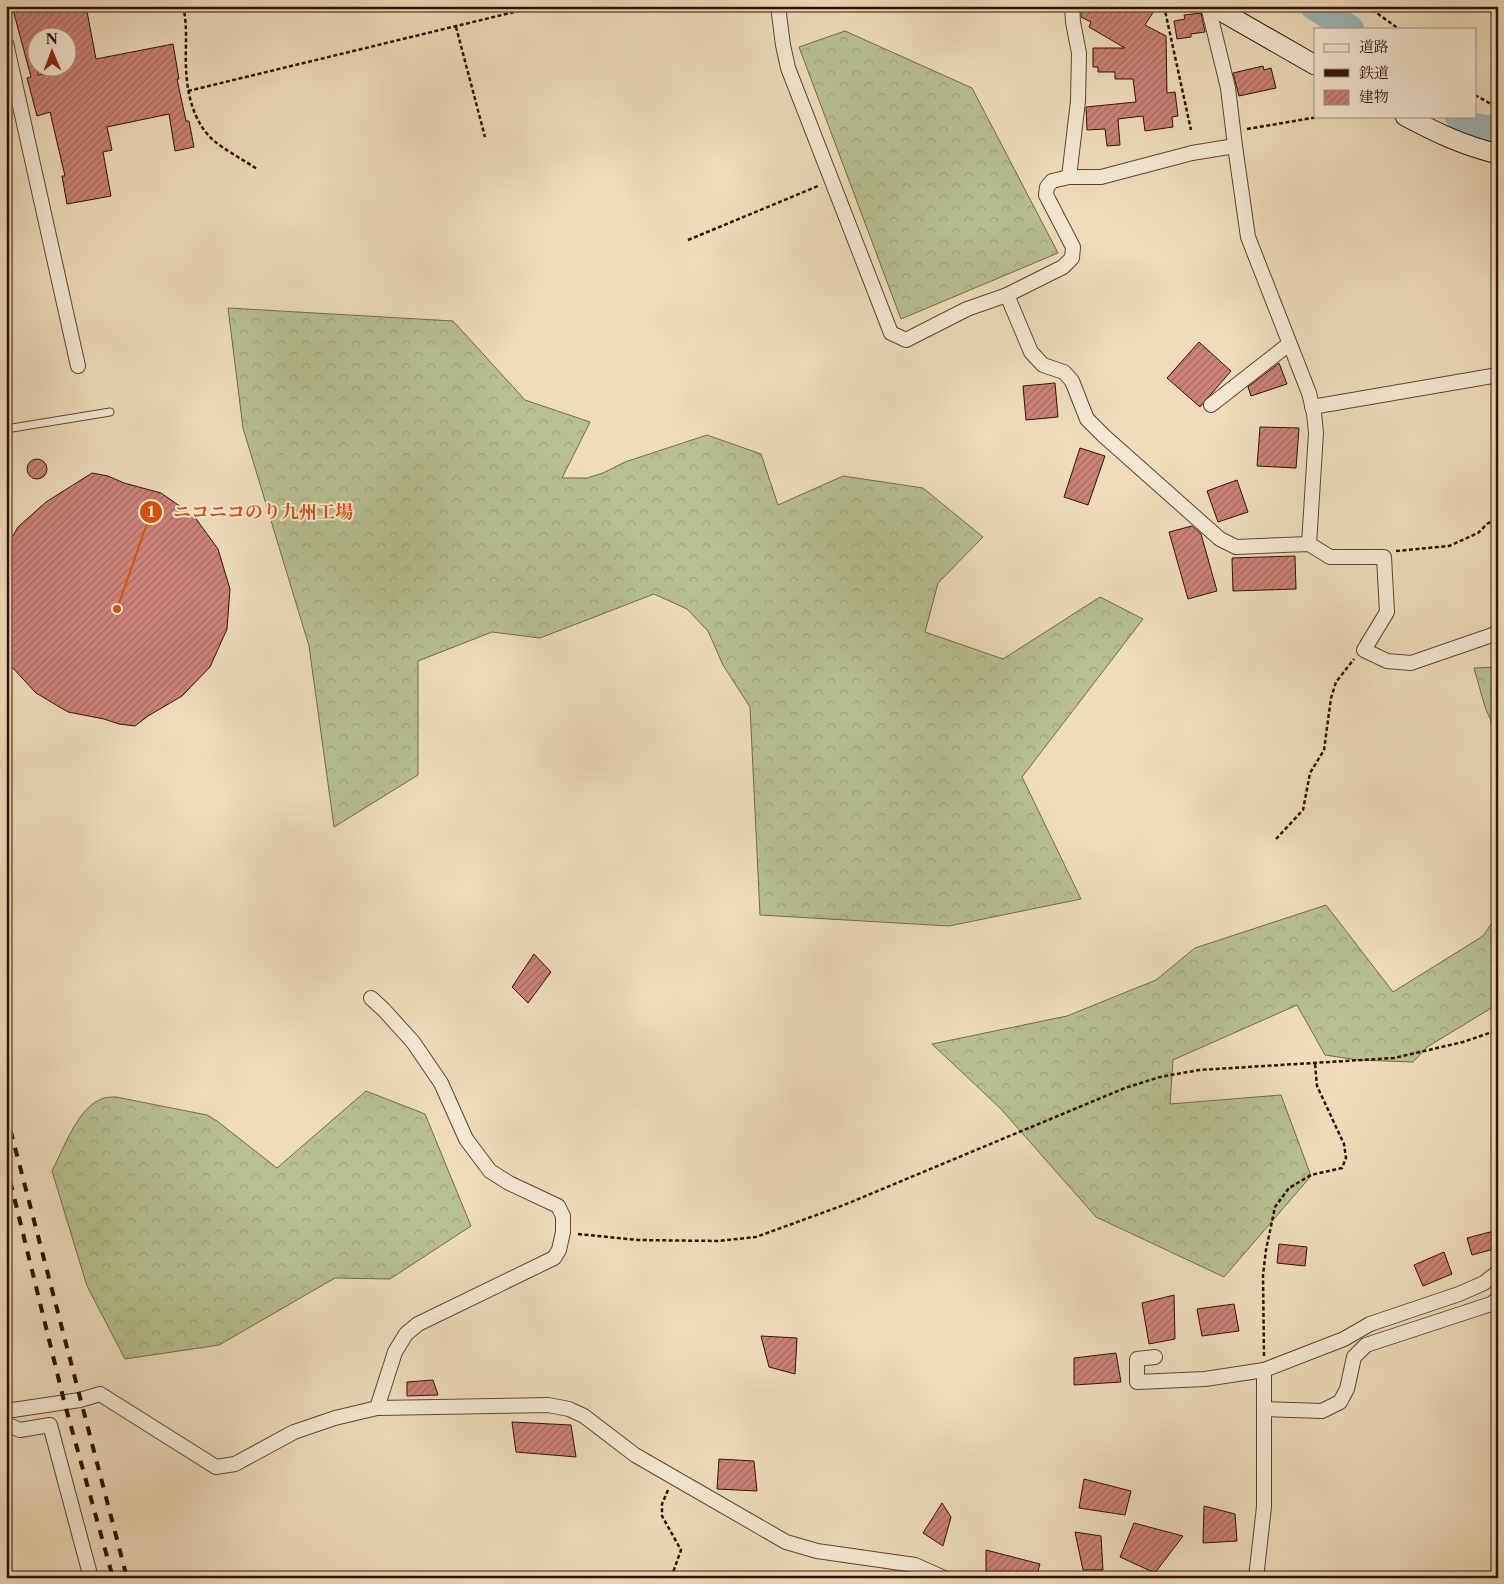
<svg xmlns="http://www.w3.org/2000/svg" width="1504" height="1584" font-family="'Libre Caslon Text','Noto Serif JP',serif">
  <defs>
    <pattern id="forest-crowns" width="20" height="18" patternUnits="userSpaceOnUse" patternTransform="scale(1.25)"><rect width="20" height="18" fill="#b7c091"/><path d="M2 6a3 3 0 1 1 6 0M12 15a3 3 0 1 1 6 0" fill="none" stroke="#9ea47b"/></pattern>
    <pattern id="building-hatch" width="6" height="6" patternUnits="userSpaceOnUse" patternTransform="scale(1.25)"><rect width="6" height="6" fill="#cc8278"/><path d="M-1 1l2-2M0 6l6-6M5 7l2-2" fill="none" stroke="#a66960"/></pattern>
  </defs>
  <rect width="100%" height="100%" fill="#eedcbb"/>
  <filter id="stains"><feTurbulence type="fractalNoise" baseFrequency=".004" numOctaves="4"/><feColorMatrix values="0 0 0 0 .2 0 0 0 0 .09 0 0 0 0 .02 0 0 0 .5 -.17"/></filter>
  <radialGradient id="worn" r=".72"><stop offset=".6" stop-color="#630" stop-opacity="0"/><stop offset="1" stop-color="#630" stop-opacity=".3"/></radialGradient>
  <!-- forest -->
  <g fill="url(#forest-crowns)" stroke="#74684a">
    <polygon points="845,31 972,88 1058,253 901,319 799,47"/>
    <polygon points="228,308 453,321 525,400 590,422 562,478 587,478 603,473 625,462 707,435 761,454 778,505 843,476 923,488 983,537 938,583 925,632 1003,659 1100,597 1143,619 1022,777 1081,899 949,926 760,915 750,707 723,665 708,631 687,609 654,594 540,638 492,632 418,661 418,775 334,827 309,646 243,428"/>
    <polygon points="1498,667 1498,737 1485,707 1474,668"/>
    <polygon points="1326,905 1393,992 1483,936 1498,914 1498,1004 1427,1047 1413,1062 1358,1060 1325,1055 1297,1005 1173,1060 1170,1104 1281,1095 1311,1176 1224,1277 1096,1217 1001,1109 932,1044 1067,1016 1156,980 1195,948"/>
    <path d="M366,1091L425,1114L471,1226L390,1279L335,1278L219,1345L125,1359L87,1286L52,1171C64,1148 78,1106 104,1098C108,1097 113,1097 116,1097L207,1115L217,1121L277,1168Z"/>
  </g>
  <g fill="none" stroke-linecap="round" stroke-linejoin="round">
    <!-- river -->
    <g stroke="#9cb9b9" stroke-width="28">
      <polyline points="1314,6 1350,29"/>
      <polyline points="1459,116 1469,126 1498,131"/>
    </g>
  </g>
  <!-- building -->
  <g fill="url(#building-hatch)" stroke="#321104" fill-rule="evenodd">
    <path d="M12,6H86L96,59L173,44L179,79H177L186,121H189L194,147L175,151L169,114L107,127L112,150L103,152L111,196L67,204L62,176H65L50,112L37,116L27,78L31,77ZM38,38H68V68L38,75Z"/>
    <polygon points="1083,6 1088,6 1098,12 1101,6 1157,6 1145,25 1166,36 1167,93 1175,92 1178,116 1172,117 1173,127 1145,131 1143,116 1118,119 1120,145 1107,146 1105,129 1087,130 1086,107 1136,102 1133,79 1115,79 1115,72 1098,72 1098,67 1093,67 1093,48 1125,48 1089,27 1091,22 1081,17 1081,10"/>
    <polygon points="1201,13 1205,32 1191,34 1191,37 1177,39 1174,21 1185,19 1184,15"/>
    <polygon points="1263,66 1264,70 1271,68 1276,88 1239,96 1233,73"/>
    <polygon points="1199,342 1231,371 1200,407 1167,378"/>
    <polygon points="1279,363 1287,384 1251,396 1248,387"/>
    <polygon points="1055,383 1058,417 1026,420 1023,386"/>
    <polygon points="1260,427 1299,428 1296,468 1257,466"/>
    <polygon points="1080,448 1105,456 1088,505 1064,497"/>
    <circle cx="37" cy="469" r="10"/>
    <polygon points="92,473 108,476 124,483 161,493 194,516 218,549 230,589 227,629 210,667 182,696 148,716 135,726 119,724 104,719 68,712 36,693 11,666 6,655 6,548 18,527 46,502"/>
    <polygon points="1237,480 1248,512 1218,522 1207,491"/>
    <polygon points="1192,526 1201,534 1217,591 1188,599 1169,532"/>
    <polygon points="1295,556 1296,589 1233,591 1232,558"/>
    <polygon points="534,954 551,972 528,1003 512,987"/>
    <polygon points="1498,1230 1498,1248 1472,1255 1467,1238"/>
    <polygon points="1279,1244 1307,1247 1305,1266 1277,1263"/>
    <polygon points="1444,1252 1452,1274 1423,1286 1414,1265"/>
    <polygon points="1174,1295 1175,1339 1149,1344 1142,1303"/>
    <polygon points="1234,1304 1239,1331 1202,1336 1197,1309"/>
    <polygon points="761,1336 797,1338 795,1374 769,1367"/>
    <polygon points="1116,1353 1121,1382 1074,1385 1074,1358"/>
    <polygon points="433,1380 438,1395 407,1396 407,1382"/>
    <polygon points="512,1422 571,1425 576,1457 516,1452"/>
    <polygon points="719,1459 754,1461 757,1491 717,1489"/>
    <polygon points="1084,1479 1131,1491 1125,1515 1079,1508"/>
    <polygon points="942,1503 951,1517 943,1546 923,1533"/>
    <polygon points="1204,1506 1235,1514 1237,1541 1203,1543"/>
    <polygon points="1134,1523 1183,1536 1155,1573 1120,1557"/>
    <polygon points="1075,1532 1101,1536 1103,1570 1083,1570"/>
    <polygon points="986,1550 1040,1564 1036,1578 986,1578"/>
  </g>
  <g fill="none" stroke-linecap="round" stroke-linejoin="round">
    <defs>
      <polyline id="lane" points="6,429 110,412"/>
      <g id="street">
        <polyline points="778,6 783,45 788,68 891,333 906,340 967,309 1007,295 1063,267 1072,258 1073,247 1046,195 1047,187 1052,181 1069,177 1101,177 1192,153 1235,146"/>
        <polyline points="1208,6 1228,88 1235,146 1248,237 1309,393 1314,413 1316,433 1309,544"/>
        <polyline points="6,43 78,366"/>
        <polyline points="1069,177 1078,101 1079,53 1073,22 1072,6"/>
        <polyline points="1007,295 1031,352 1043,365 1064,372 1072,381 1087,419 1104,436 1220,539 1236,547 1309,544 1330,557 1384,557 1387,612 1364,650 1387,661 1411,663 1498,633"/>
        <polyline points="1211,405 1289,344"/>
        <polyline points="1312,407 1498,375"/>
        <polyline points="371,998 384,1010 413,1042 441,1083 466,1139 490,1171 509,1183 558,1206 563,1216 563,1232 559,1250 554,1258 418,1324 406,1334 395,1352 377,1408"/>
        <polyline points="1155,1357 1137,1359 1137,1382 1205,1379 1264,1370 1344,1339 1370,1324 1459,1294 1484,1283 1498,1272"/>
        <polyline points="1264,1409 1322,1411 1340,1402 1347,1389 1354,1357 1366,1345 1491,1304 1498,1299"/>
        <polyline points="6,1411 80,1400 100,1394 216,1467 235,1464 294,1432 335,1418 377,1408 548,1405 569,1409 584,1416 635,1455 786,1542 817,1551 915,1565 944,1578"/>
        <polyline points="6,1424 20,1430 50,1425 91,1578"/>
        <polyline points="1256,1578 1264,1507 1264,1370"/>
      </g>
      <g id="secondary">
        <polyline points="1212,6 1315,65"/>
        <path d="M1405,116C1437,133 1462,145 1498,154"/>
      </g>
    </defs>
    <!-- lane casing -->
    <use href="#lane" stroke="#614432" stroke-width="9"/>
    <!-- street casing -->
    <use href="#street" stroke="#614432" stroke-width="16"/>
    <!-- secondary casing -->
    <use href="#secondary" stroke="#321104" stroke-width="21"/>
    <!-- path -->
    <g stroke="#321104" stroke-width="2.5" stroke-dasharray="4 2.5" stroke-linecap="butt">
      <path d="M183,6C188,27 185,47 186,68C187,93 193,121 212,139C224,150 244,160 257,169"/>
      <polyline points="1164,6 1191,130"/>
      <polyline points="1367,6 1399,29"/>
      <polyline points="456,27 485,137"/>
      <polyline points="188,91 539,6"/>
      <polyline points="1475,95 1498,108"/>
      <polyline points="1247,129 1324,116"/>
      <polyline points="688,240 818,186"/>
      <polyline points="1396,551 1449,546 1478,533 1487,524 1498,517"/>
      <polyline points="1276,839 1303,810 1310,773 1324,750 1331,698 1336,682 1354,659"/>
      <polyline points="578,1234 638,1240 718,1241 756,1237 844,1205 1125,1088 1160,1077 1199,1070 1394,1058 1463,1042 1498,1030"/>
      <polyline points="1264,1356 1263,1275 1266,1250 1275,1207 1289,1188 1311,1175 1342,1168 1346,1158 1344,1144 1317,1086 1315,1064"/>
      <polyline points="668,1490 662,1504 662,1516 681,1550 671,1578"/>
    </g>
    <!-- lane -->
    <use href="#lane" stroke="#f4e8d3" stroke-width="7"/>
    <!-- street -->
    <use href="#street" stroke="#f4e8d3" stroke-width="14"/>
    <!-- secondary -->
    <use href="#secondary" stroke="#f4e8d3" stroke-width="19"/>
    <!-- rail -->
    <g stroke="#321104" stroke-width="4" stroke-dasharray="9 9" stroke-linecap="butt">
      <polyline points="6,1113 127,1578"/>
      <polyline points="6,1164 64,1401 113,1578"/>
    </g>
  </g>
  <!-- callouts -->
  <path fill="none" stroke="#d6520b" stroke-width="2" d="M117 609L151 512"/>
  <g fill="#d6520b" stroke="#f4e8d3" stroke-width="2">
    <circle cx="117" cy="609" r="5"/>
    <circle cx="151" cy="512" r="12"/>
  </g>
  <g font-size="15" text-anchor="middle" font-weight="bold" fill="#fff">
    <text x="151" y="517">1</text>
  </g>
  <g font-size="18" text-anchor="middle" font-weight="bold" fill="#d6520b" stroke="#f4e8d3" stroke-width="4" stroke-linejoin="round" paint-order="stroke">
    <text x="263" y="518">ニコニコのり九州工場</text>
  </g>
  <!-- margin -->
  <rect width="1504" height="1584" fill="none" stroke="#eedcbb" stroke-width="25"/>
  <rect x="8" y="8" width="1489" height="1569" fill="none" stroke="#321104" stroke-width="2.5"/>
  <rect x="12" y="12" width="1479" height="1559" fill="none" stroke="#321104"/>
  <!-- legend -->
  <rect x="1314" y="28" width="162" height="90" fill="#f4e8d3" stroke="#a69280"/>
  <rect x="1324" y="44" width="25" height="8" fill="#f4e8d3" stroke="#a69280"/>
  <text x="1359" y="52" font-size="15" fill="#321104">道路</text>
  <rect x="1324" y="69" width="25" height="8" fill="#321104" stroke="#a69280"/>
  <text x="1359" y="78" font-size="15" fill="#321104">鉄道</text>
  <rect x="1324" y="90" width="25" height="15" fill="url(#building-hatch)" stroke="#a69280"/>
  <text x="1359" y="102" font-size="15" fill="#321104">建物</text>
  <!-- north arrow -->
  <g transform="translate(52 52) rotate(359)"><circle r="24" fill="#f4e8d3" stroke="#a69280"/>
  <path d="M0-4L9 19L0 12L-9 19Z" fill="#8f2418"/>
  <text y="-8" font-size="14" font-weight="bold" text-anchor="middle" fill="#321104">N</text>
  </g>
  <rect width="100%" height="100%" filter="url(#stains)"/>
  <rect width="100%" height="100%" fill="url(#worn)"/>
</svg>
